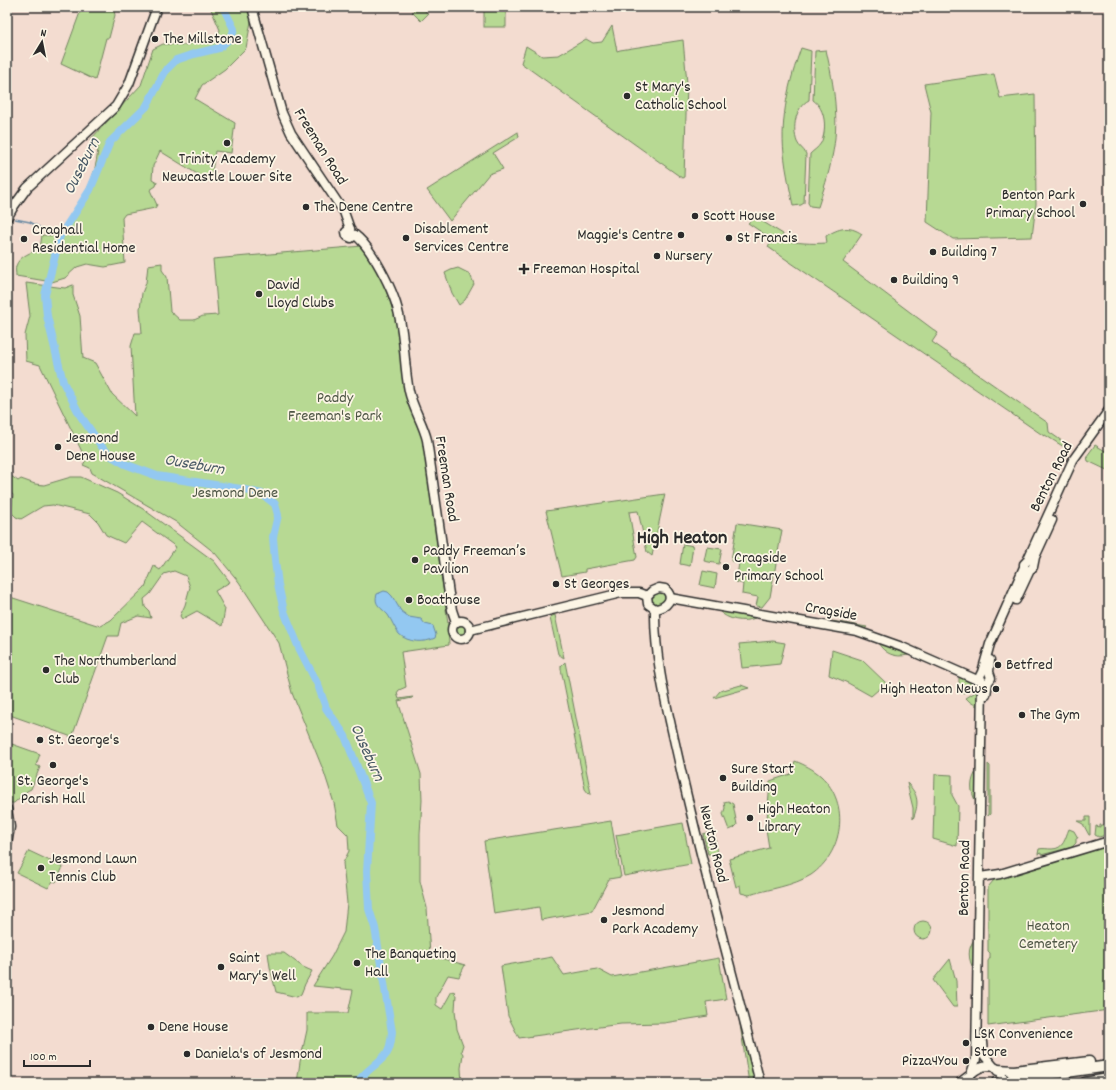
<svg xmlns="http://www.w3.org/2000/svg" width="1116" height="1090" font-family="Dekko,sans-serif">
  <rect width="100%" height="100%" fill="#f3dcd0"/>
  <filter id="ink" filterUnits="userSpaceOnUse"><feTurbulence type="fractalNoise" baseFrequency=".025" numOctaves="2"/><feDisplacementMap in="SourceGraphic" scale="8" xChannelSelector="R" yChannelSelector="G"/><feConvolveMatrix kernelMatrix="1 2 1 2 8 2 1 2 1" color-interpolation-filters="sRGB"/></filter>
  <g filter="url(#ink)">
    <!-- green -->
    <g fill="#b7d993" stroke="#71825f">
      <polygon points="82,7 113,7 115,15 109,38 106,38 95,80 61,64"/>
      <path d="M210,7H247L248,10L252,16L246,48L225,69L202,85L195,99L235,123L231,153L215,151L211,179L207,180L160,151L153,166L152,179L157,182L156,186L150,190L157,205L155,208L125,214L122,218L125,263L105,267L87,264L77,267L65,278L52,282L16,276C16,273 15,269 16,266C19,256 32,252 40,249L42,235L56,236C77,206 96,185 98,147L90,140L141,85L153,49L163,44L185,45L217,38L220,30Z"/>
      <polygon points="417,7 421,7 428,14 421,21 412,12"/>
      <rect x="484" y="7" width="22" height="20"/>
      <polygon points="612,26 617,51 620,50 683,40 687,83 684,177 682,178 521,63 526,46 542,56 559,55 586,39 593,43 602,42"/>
      <path d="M801,48L811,51L809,100C795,107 792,128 797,142C799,147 804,149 806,154L804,203L801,205L793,206C790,189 786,172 784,154C780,118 789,82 801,48Z"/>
      <path d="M826,50C834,85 840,121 832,157C829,174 823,191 818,207L810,206L808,203L810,154C814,150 818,148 821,143C827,130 826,109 813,100L815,51Z"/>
      <polygon points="994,74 1000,98 1035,94 1036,204 1032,237 953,239 927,222 931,112 924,84"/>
      <polygon points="518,132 519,137 493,153 503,169 489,174 450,221 427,190"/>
      <path d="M755,217L783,234L781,240C797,243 811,244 827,243L826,236C839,228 849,225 862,234L843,262L938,333L932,342L1048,423L1049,432L1072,448L1064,447L1045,435L1044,436L768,247L773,240L748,223Z"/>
      <polygon points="362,246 382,279 395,316 409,406 423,440 448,624 449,645 401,652 406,687 399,690 397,693 399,699 413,697 412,698 398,701 421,774 422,800 420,834 420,881 427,908 430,955 465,965 459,977 448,975 436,997 436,1005 442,1009 452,991 456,992 454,994 456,995 455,1010 457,1029 463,1045 461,1051 463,1054 461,1068 462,1083 297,1083 300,1062 307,1030 307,1013 348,1013 353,990 313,986 332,956 344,932 347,903 343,863 349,851 348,835 338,825 334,803 324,772 292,693 279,643 239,582 215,553 176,522 92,473 90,468 83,465 86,460 40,365 26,361 25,335 30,316 26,283 65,288 73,285 73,295 80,316 83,358 95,363 112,394 135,416 131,346 135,333 142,333 140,309 142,293 146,283 148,265 162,263 162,270 167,277 170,311 180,320 194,320 203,316 218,315 213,259"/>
      <polygon points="458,268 470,274 474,284 465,300 459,305 452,293 445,273 451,270"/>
      <polygon points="1095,445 1109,453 1109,471 1088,461 1087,456"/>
      <polygon points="7,473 18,481 21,479 35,484 44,485 71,477 81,477 117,493 143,509 214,561 230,582 215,591 225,609 222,626 197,611 182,619 180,616 185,605 190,587 186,576 174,571 164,574 150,594 144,599 145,607 149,611 151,618 138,616 121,623 118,636 108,636 72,737 7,714 7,596 100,626 111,620 145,587 154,566 160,570 176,547 142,522 124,543 106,535 98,522 90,514 53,505 43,506 21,519 16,517 11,512 13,495 7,488"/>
      <polygon points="665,494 652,556 647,552 638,511 629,512 637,557 635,560 585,569 585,572 562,576 546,511"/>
      <polygon points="737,523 782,530 770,597 762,607 756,606 758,597 742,594 743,584 736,582 739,563 731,561"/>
      <polygon points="683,544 693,546 690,566 680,564"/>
      <polygon points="707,547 722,549 719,564 704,561"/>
      <polygon points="703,571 717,574 715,588 700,585"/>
      <path d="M660,591L665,592L666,600C661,603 658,607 652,603L651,597Z"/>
      <path d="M719,611L755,618C743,623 728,620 719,611Z"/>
      <polygon points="555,615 564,658 558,654 550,618 552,616"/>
      <polygon points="832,621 867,627 864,629 862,630 834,624"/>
      <circle cx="461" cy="630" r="6"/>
      <polygon points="773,641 785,643 780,664 742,668 739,644"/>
      <path d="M878,643L908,655C895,658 885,654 878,643Z"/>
      <polygon points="832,650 862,660 886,683 871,696 848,683 829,675"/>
      <polygon points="565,662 591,794 589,794 585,789 561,669 561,666"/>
      <polygon points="959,677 974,685 966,687 965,692 963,693 959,686"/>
      <polygon points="741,685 749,688 714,698 720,691"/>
      <polygon points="977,691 977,706 970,702 966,698"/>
      <polygon points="9,743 40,754 36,765 40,767 31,789 27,791 14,803 10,803 7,798 7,748"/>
      <path d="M795,761C805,765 813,769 821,776C851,804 843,853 811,875C793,886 769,889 749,895L741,893L740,885L736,887L729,859L769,848L766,829L769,828L767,819L770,781L791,774Z"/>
      <polygon points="988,764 990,766 990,814 988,816"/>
      <path d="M977,770L976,802C970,791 970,781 977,770Z"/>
      <polygon points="935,774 952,775 952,795 958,806 957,846 933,839"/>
      <path d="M907,783C919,795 919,804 913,819V808Z"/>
      <polygon points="728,801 733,804 737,825 734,828 729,830 723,814 725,808 724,802"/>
      <polygon points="1086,817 1090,817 1090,835 1089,835 1083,824 1077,821 1086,821"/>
      <polygon points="611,821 621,877 609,879 592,911 541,920 539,907 494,914 484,841"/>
      <polygon points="683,823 691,864 624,876 616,835"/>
      <polygon points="1100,825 1109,825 1109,834 1099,837 1095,835 1096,826 1100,827"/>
      <path d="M1069,829L1074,831L1078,838H1076V843L1072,847L1041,855V853L1038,854L1039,849C1043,848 1047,849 1052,849C1064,849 1065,838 1069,829Z"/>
      <path d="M714,831L717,850C715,853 713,855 708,854L703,834Z"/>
      <polygon points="1109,844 1109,1010 988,1026 988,961 990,958 990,953 988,951 988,887 994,880"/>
      <polygon points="29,851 63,867 56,882 53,881 48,888 17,873"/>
      <circle cx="923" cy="930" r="9"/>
      <path d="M975,938L974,970C968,959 967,949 975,938Z"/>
      <polygon points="268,953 284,953 303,967 312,971 305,984 301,994 297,997 276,992 270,967"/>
      <polygon points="552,957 564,975 597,969 612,977 719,958 726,999 706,1002 708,1016 664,1023 621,1024 519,1038 508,1016 501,966"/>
      <polygon points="950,959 956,981 957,1007 953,1007 933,980"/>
      <polygon points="739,1018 755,1083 749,1083"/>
    </g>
    <!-- water -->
    <path fill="#93c8f1" stroke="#6989a2" d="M384,591L388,592L392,596L401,611L409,617L421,619L425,624L433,626L436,635L435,638C425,643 408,643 399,634C395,629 392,621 388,615C382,608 373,605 377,594Z"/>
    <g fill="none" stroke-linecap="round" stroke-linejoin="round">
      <!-- stream -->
      <polyline stroke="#6989a2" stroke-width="1.5" points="15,219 30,222 46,231 60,236"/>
      <!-- river -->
      <path stroke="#93c8f1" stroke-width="8" d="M223,7L234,29L232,36L219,48L194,54L176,60L166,70L146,107L110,142L90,190L60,236L45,295L47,316L63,382L80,415L102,447L110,455L125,464L157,476L241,489L262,494L275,504L278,515L273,537L275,561L278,584L284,611L299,648L318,685L326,708L345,736L371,803L367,872L369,909L375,928L392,1032C391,1039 391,1047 387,1053C378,1065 364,1071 357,1083"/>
      <defs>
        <g id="secondary">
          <polyline points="252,7 282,113 291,133 344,212 350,229"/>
          <polyline points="350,229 346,232 347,236 351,238 355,235"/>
          <path d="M355,235C365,242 370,252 376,261C386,278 395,295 399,315C405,340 404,366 409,391C413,409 423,423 427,440L449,594L452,610L456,622"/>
          <path d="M659,588L665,589C676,598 666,608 655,609L648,604L647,596L652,591Z"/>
          <polyline points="670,598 857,631 902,647 975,679 980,679"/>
          <path d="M655,609C654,662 669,715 680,766C704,873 734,978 760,1083"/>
          <circle cx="461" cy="630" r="9"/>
          <polyline points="470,630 621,593 639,593 647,596"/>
          <polyline points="7,809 10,827 7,844"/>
          <polyline points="980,877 1000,874 1109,841"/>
        </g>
        <g id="primary">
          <polyline points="7,218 14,206 27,188 116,106 129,84 157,7"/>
          <polyline points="1016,600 1030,570 1033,567 1035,557 1052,520"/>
          <polyline points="986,695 988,682 991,678 989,672 990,660"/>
          <polyline points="982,1042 983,1054 994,1067"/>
          <path d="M972,1073C979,1067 987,1064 996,1068"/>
          <polyline points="971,1074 976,1059 982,682 980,676 982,672 990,644 1024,567 1024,564 1027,561 1073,460 1109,410"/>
        </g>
        <g id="highway">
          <polyline points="998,1070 1014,1071 1089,1062"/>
          <polyline points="961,1083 969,1077"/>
          <polyline points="997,1083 1017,1079 1109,1066"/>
          <polyline points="1085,1083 1109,1079"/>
        </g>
      </defs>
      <!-- secondary casing -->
      <use href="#secondary" stroke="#2b2b2b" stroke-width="11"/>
      <!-- primary casing -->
      <use href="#primary" stroke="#2b2b2b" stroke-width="11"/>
      <!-- highway casing -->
      <use href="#highway" stroke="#2b2b2b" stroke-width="13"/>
      <!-- secondary -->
      <use href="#secondary" stroke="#fcf5e5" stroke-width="8"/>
      <!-- primary -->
      <use href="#primary" stroke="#fcf5e5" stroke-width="8"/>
      <!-- highway -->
      <use href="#highway" stroke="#fcf5e5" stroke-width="10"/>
      <defs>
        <polyline id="primary-bridge" points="1002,1076 1005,1083"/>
      </defs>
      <!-- primary-bridge casing -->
      <use href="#primary-bridge" stroke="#2b2b2b" stroke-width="11" stroke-linecap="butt"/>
      <!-- primary-bridge -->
      <use href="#primary-bridge" stroke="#fcf5e5" stroke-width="8"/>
    </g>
  </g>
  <!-- markers -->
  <g fill="#2b2b2b" stroke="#fcf5e5" stroke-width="1.5">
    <circle cx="155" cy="39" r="4"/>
    <circle cx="627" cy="96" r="4"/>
    <circle cx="227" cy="143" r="4"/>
    <circle cx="1083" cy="204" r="4"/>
    <circle cx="306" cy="207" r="4"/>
    <circle cx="695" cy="216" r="4"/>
    <circle cx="681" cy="235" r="4"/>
    <circle cx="406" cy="238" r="4"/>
    <circle cx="729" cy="238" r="4"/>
    <circle cx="24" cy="239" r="4"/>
    <circle cx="933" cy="252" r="4"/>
    <circle cx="657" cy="256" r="4"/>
    <path d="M522 263h4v4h4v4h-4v4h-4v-4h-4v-4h4z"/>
    <circle cx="894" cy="280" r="4"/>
    <circle cx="259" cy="294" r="4"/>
    <circle cx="58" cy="447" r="4"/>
    <circle cx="415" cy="560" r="4"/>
    <circle cx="726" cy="567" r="4"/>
    <circle cx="556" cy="584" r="4"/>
    <circle cx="409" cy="600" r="4"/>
    <circle cx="998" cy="665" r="4"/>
    <circle cx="46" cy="670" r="4"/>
    <circle cx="996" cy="689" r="4"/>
    <circle cx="1022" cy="715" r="4"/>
    <circle cx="40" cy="740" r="4"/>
    <circle cx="53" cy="765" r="4"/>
    <circle cx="723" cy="778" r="4"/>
    <circle cx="750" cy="818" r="4"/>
    <circle cx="41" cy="868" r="4"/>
    <circle cx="604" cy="920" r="4"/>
    <circle cx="357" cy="963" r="4"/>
    <circle cx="221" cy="967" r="4"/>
    <circle cx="151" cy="1027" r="4"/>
    <circle cx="966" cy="1043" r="4"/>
    <circle cx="187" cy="1054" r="4"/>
    <circle cx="966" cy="1061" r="4"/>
  </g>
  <g text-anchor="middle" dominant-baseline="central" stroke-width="3.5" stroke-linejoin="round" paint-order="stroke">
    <!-- poi labels -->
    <g font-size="16" fill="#2b2b2b" stroke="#fcf5e5" text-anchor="start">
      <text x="163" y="39">The Millstone</text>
      <text x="635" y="87">St Mary's<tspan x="635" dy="18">Catholic School</tspan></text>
      <text x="227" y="159" text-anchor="middle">Trinity Academy<tspan x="227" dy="18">Newcastle Lower Site</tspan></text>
      <text x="1075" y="195" text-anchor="end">Benton Park<tspan x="1075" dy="18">Primary School</tspan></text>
      <text x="314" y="207">The Dene Centre</text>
      <text x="703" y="216">Scott House</text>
      <text x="414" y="229">Disablement<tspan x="414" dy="18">Services Centre</tspan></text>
      <text x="32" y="230">Craghall<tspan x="32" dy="18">Residential Home</tspan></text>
      <text x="673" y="235" text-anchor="end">Maggie's Centre</text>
      <text x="737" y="238">St Francis</text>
      <text x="941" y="252">Building 7</text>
      <text x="665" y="256">Nursery</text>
      <text x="533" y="269">Freeman Hospital</text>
      <text x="902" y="280">Building 9</text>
      <text x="267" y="285">David<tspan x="267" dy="18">Lloyd Clubs</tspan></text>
      <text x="66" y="438">Jesmond<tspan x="66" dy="18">Dene House</tspan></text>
      <text x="423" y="551">Paddy Freeman’s<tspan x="423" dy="18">Pavilion</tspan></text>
      <text x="734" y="558">Cragside<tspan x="734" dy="18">Primary School</tspan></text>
      <text x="564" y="584">St Georges</text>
      <text x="417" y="600">Boathouse</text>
      <text x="54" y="661">The Northumberland<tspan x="54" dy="18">Club</tspan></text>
      <text x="1006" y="665">Betfred</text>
      <text x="988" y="689" text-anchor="end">High Heaton News</text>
      <text x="1030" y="715">The Gym</text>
      <text x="48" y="740">St. George's</text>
      <text x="731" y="769">Sure Start<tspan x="731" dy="18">Building</tspan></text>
      <text x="53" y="781" text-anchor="middle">St. George's<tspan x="53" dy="18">Parish Hall</tspan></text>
      <text x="758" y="809">High Heaton<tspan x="758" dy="18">Library</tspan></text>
      <text x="49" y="859">Jesmond Lawn<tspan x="49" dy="18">Tennis Club</tspan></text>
      <text x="612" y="911">Jesmond<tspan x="612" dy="18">Park Academy</tspan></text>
      <text x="365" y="954">The Banqueting<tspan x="365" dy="18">Hall</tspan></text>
      <text x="229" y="958">Saint<tspan x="229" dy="18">Mary's Well</tspan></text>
      <text x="159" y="1027">Dene House</text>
      <text x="974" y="1034">LSK Convenience<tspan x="974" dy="18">Store</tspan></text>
      <text x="195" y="1054">Daniela's of Jesmond</text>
      <text x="958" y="1061" text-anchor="end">Pizza4You</text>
    </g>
    <!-- street labels -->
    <g font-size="16" fill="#2b2b2b" stroke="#fcf5e5">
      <text transform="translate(320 147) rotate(58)">Freeman Road</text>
      <text transform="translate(1052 477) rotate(-63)">Benton Road</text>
      <text transform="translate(446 479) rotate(81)">Freeman Road</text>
      <text transform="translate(831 612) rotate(10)">Cragside</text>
      <text transform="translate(713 844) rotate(76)">Newton Road</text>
      <text transform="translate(965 878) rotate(-89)">Benton Road</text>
    </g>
    <!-- park labels -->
    <g font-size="16" fill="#4e5645" stroke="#fcf5e5">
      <text x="335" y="398">Paddy<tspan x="335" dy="18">Freeman's Park</tspan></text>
      <text x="235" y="493">Jesmond Dene</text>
      <text x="1048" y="926">Heaton<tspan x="1048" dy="18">Cemetery</tspan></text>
    </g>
    <!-- water labels -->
    <g font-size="17" font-style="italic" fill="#4a5a66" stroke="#fcf5e5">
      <text transform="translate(83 167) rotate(-63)">Ouseburn</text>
      <text transform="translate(194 466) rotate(10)">Ouseburn</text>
      <text transform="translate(366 753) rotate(66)">Ouseburn</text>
    </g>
    <!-- district labels -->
    <g font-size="20" font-weight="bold" fill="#2b2b2b" stroke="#fcf5e5">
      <text x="682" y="539">High Heaton</text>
    </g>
  </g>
  <!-- margin -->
  <rect width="1116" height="1090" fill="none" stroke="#fcf5e5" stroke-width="24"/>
  <rect x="12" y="12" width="1092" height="1066" fill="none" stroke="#2b2b2b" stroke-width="1.5" filter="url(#ink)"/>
  <!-- north arrow -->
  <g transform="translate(42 42) rotate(10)" stroke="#fcf5e5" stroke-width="3" paint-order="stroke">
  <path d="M0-3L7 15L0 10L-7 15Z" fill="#2b2b2b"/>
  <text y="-6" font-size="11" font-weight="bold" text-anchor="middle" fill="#2b2b2b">N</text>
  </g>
  <!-- scale -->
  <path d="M24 1060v6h66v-6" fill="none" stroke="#2b2b2b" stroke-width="2"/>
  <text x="30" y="1060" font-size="12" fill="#2b2b2b" stroke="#fcf5e5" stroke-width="3" paint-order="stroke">100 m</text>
</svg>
